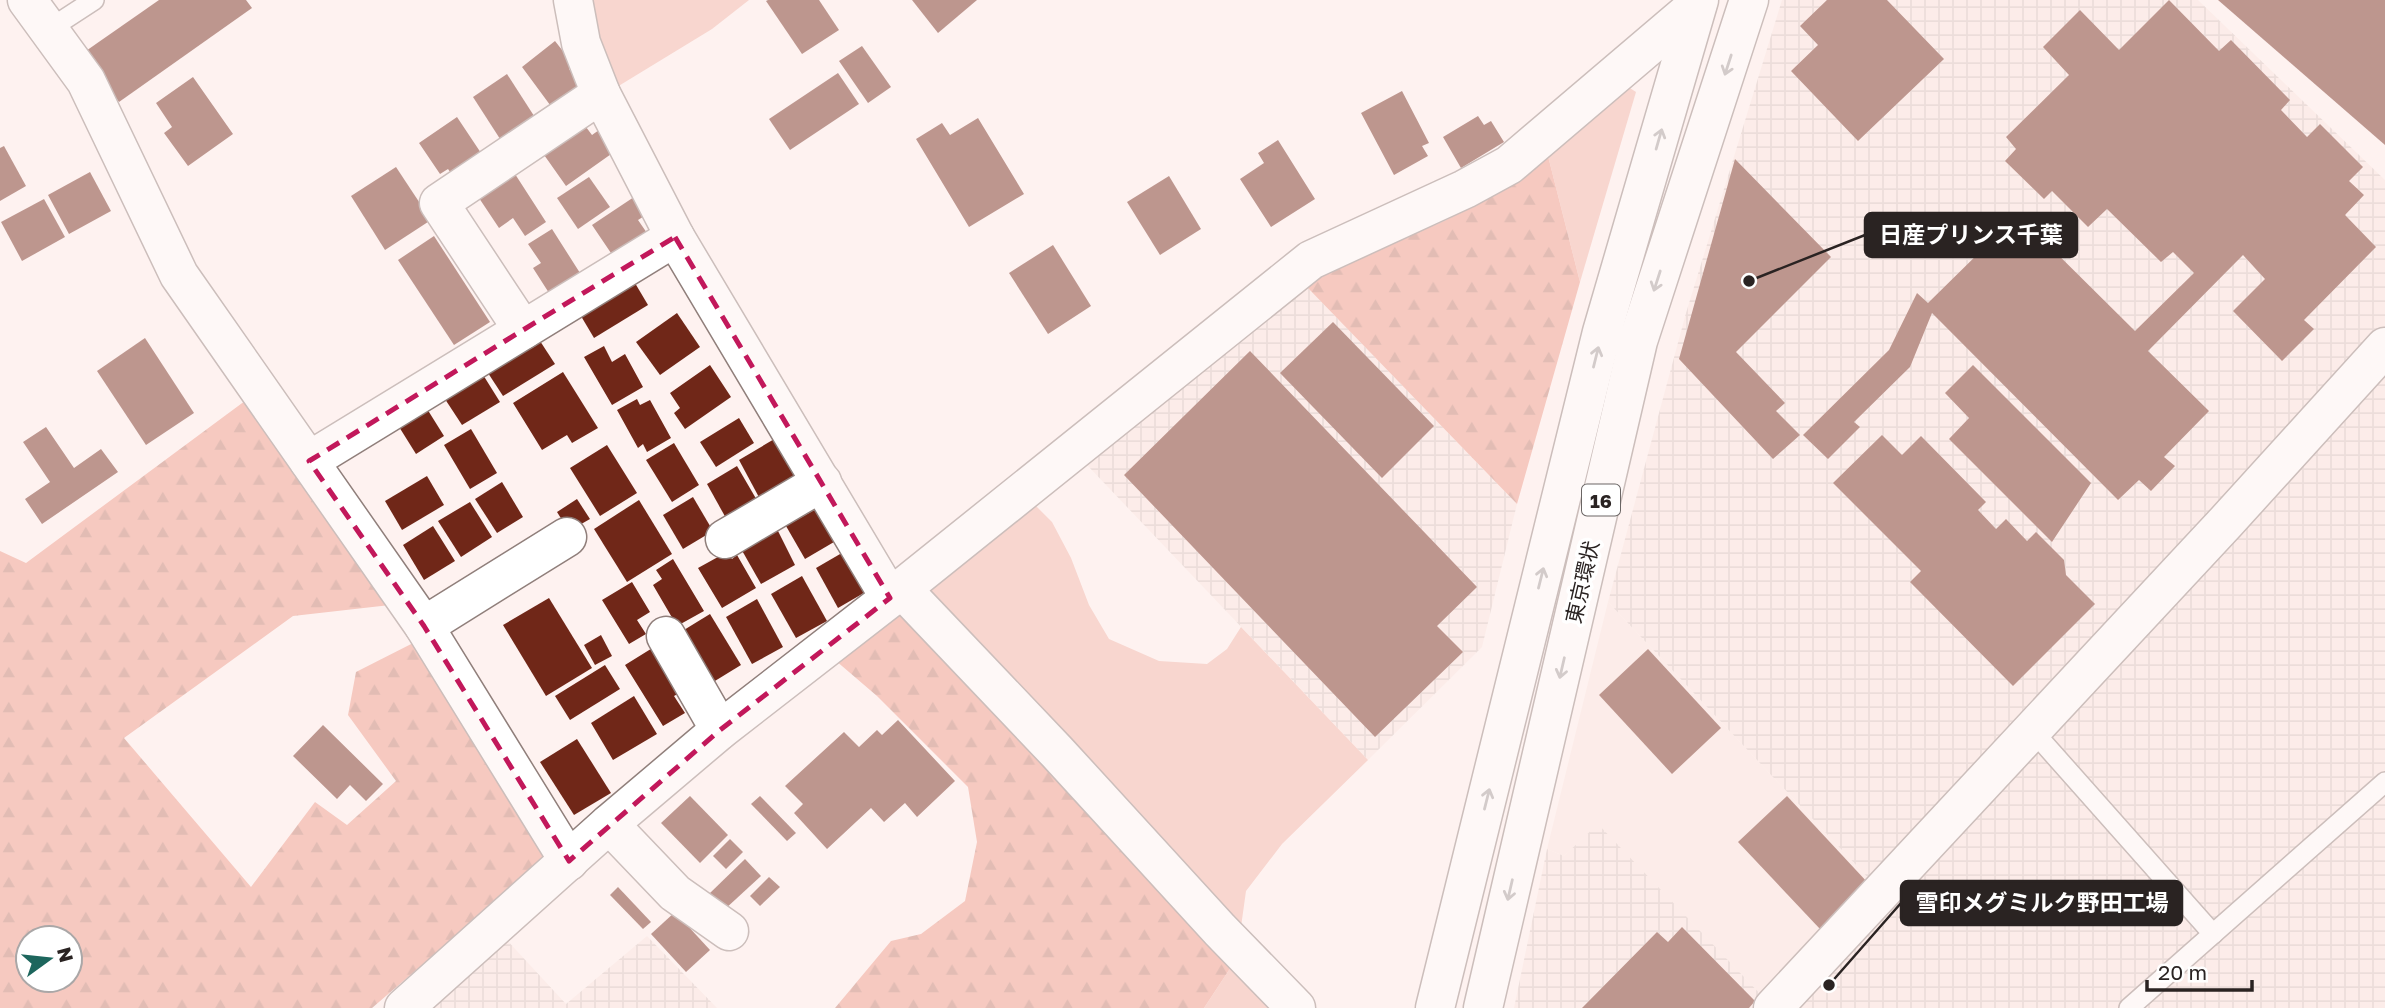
<svg xmlns="http://www.w3.org/2000/svg" width="2385" height="1008" font-family="'Golos Text','Noto Sans JP',sans-serif">
  <defs>
    <pattern id="industrial-grid" width="8" height="8" patternUnits="userSpaceOnUse" patternTransform="scale(1.75)"><rect width="8" height="8" fill="#fbe5df"/><path d="M0 4h8M4 0v8" fill="none" stroke="#d7c4bf"/></pattern>
    <pattern id="forest-firs" width="22" height="20" patternUnits="userSpaceOnUse" patternTransform="scale(1.75)"><rect width="22" height="20" fill="#ed9785"/><path d="M5 1l3.5 6h-7zM16 11l3.5 6h-7z" fill="#c07b6c"/></pattern>
  </defs>
  <rect width="100%" height="100%" fill="#fef2f0"/>
  <!-- built -->
  <polygon fill="#fbe5df" points="1608,602 1873,883 1766,1000 1598,825 1564,856 1547,849"/>
  <!-- industrial -->
  <g fill="url(#industrial-grid)">
    <polygon points="1782,0 2198,0 2385,180 2385,332 1873,883 1608,602 1686,313"/>
    <polygon points="1306,286 1517,504 1482,647 1368,760 1087,465"/>
    <polygon points="2385,365 2385,1008 1787,1008"/>
    <polygon points="1598,824 1766,1000 1759,1008 1514,1008 1547,849 1564,856"/>
    <polygon points="647,936 717,1008 423,1008 504,937 566,1004"/>
  </g>
  <!-- grass -->
  <g fill="#f1b3a6">
    <polygon points="586,0 749,0 712,29 612,90"/>
    <polygon points="1625,85 1636,92 1580,282 1547,152"/>
    <polygon points="1035,505 1052,522 1071,558 1089,605 1109,639 1159,661 1207,664 1227,649 1241,627 1368,760 1282,844 1246,891 1240,934 922,593"/>
    <polygon points="1235,961 1277,1008 1204,1008"/>
  </g>
  <!-- forest -->
  <g fill="url(#forest-firs)" fill-rule="evenodd">
    <path d="M1547,152L1580,282L1517,504L1306,286C1341,259 1383,247 1423,230C1473,210 1506,186 1547,152Z"/>
    <path d="M253,395L399,604L293,616L124,738L251,887L315,802L347,825L396,781L348,715L356,672L421,639L546,843L544,860L372,1008H0V551L26,563ZM28,938H70V980H28Z"/>
    <polygon points="900,610 1235,961 1204,1008 835,1008 891,941 921,934 965,901 977,842 968,787 877,696 835,660"/>
  </g>
  <!-- building -->
  <g fill="#702718">
    <polygon points="159,0 246,0 252,8 119,102 83,53"/>
    <polygon points="768,0 819,0 839,30 802,54 766,1"/>
    <polygon points="912,0 977,0 938,33"/>
    <polygon points="1827,0 1887,0 1944,59 1858,141 1791,71 1818,45 1800,26"/>
    <polygon points="2169,0 2219,51 2231,40 2290,100 2281,110 2307,137 2320,124 2363,167 2349,181 2364,195 2345,215 2376,247 2304,320 2314,329 2282,361 2233,311 2265,279 2243,255 2148,351 2209,411 2164,457 2175,466 2151,491 2139,480 2118,500 1932,313 1910,367 1854,422 1860,427 1828,459 1803,435 1889,350 1917,293 1928,303 1989,243 1995,248 2023,220 2135,331 2194,273 2173,252 2161,262 2107,209 2088,227 2052,191 2044,199 2005,161 2016,149 2006,137 2069,75 2043,47 2080,10 2119,50"/>
    <polygon points="2218,0 2385,0 2385,145"/>
    <polygon points="555,41 573,64 569,69 579,80 576,92 553,109 522,67"/>
    <polygon points="862,46 891,87 868,103 839,61"/>
    <polygon points="838,73 859,104 790,150 769,119"/>
    <polygon points="507,74 536,119 502,142 473,97"/>
    <polygon points="193,77 233,134 188,166 164,133 172,127 156,103"/>
    <polygon points="1402,91 1429,143 1422,146 1428,156 1394,175 1361,113"/>
    <polygon points="1478,116 1484,125 1491,121 1504,142 1461,168 1443,137"/>
    <polygon points="457,117 483,156 453,176 448,169 440,174 419,143"/>
    <polygon points="978,118 1024,194 969,227 916,139 942,123 950,135"/>
    <polygon points="583,123 592,135 599,130 614,152 566,186 542,152"/>
    <polygon points="1278,140 1315,199 1271,227 1240,179 1264,163 1258,153"/>
    <polygon points="4,146 26,186 0,201 0,148"/>
    <polygon points="1735,159 1831,257 1736,352 1785,403 1776,411 1800,435 1773,459 1679,359"/>
    <polygon points="396,167 431,220 385,250 351,196"/>
    <polygon points="90,172 111,211 69,234 48,195"/>
    <polygon points="515,174 546,222 525,236 513,218 499,228 479,198"/>
    <polygon points="1169,176 1201,229 1160,255 1127,202"/>
    <polygon points="589,177 610,207 578,229 557,198"/>
    <polygon points="634,197 646,215 638,220 647,233 613,256 592,225"/>
    <polygon points="44,199 65,237 22,261 1,222"/>
    <polygon points="552,229 580,273 549,293 533,268 541,263 528,244"/>
    <polygon points="434,236 490,322 454,345 398,260"/>
    <polygon points="1053,245 1091,306 1048,334 1009,273"/>
    <polygon points="632,278 648,305 594,338 578,311"/>
    <polygon points="677,313 700,347 660,375 636,342"/>
    <polygon points="1333,322 1434,426 1382,478 1280,373"/>
    <polygon points="145,338 194,413 146,445 97,371"/>
    <polygon points="540,341 555,364 503,396 488,373"/>
    <polygon points="604,346 612,362 625,354 643,387 612,405 584,357"/>
    <polygon points="1250,351 1477,587 1437,626 1463,652 1375,737 1124,475"/>
    <polygon points="710,365 731,397 685,429 674,413 680,408 670,393"/>
    <polygon points="1973,365 2091,483 2052,542 1949,439 1969,418 1945,393"/>
    <polygon points="480,370 500,402 462,425 441,393"/>
    <polygon points="563,372 598,428 572,443 567,435 542,450 513,403"/>
    <polygon points="637,399 640,405 650,400 671,438 647,452 643,444 638,448 617,410"/>
    <polygon points="424,404 444,436 416,454 396,422"/>
    <polygon points="739,418 754,443 716,467 700,442"/>
    <polygon points="46,427 74,468 101,449 118,472 42,524 25,499 50,482 23,442"/>
    <polygon points="471,429 497,473 470,489 444,445"/>
    <polygon points="1882,435 1902,455 1921,436 1986,502 1978,510 1996,529 2006,519 2027,541 2036,532 2064,560 2066,575 2095,604 2013,686 1910,582 1921,571 1833,483"/>
    <polygon points="776,438 799,479 761,501 739,460"/>
    <polygon points="674,443 699,485 672,502 646,460"/>
    <polygon points="607,445 637,493 600,516 570,468"/>
    <polygon points="737,466 758,502 727,520 707,484"/>
    <polygon points="427,476 444,505 402,530 385,501"/>
    <polygon points="502,482 523,517 497,533 475,499"/>
    <polygon points="693,497 713,531 683,549 663,515"/>
    <polygon points="577,499 590,519 569,531 557,512"/>
    <polygon points="639,500 672,554 627,582 594,529"/>
    <polygon points="470,502 492,537 461,557 438,521"/>
    <polygon points="816,509 834,542 805,559 786,526"/>
    <polygon points="433,526 455,561 424,580 403,545"/>
    <polygon points="776,527 795,565 761,584 740,547"/>
    <polygon points="847,550 869,590 838,608 816,568"/>
    <polygon points="727,552 732,559 737,555 756,588 722,608 698,568"/>
    <polygon points="673,559 704,611 677,626 653,585 662,579 656,570"/>
    <polygon points="802,576 827,621 796,638 771,594"/>
    <polygon points="632,582 650,612 637,620 646,634 629,644 602,600"/>
    <polygon points="549,598 592,668 546,696 503,625"/>
    <polygon points="757,599 783,647 752,664 726,617"/>
    <polygon points="710,614 741,665 710,684 679,633"/>
    <polygon points="601,635 612,656 595,665 584,645"/>
    <polygon points="654,647 681,692 674,696 685,713 663,726 625,665"/>
    <polygon points="1648,649 1721,728 1672,774 1599,695"/>
    <polygon points="605,665 620,689 570,720 555,696"/>
    <polygon points="634,696 657,734 613,760 591,723"/>
    <polygon points="898,720 955,781 917,817 905,803 884,822 871,808 827,849 794,813 803,804 785,786 844,732 859,747 877,730 882,735"/>
    <polygon points="323,725 383,784 366,801 350,785 337,799 293,756"/>
    <polygon points="577,739 611,793 574,815 540,762"/>
    <polygon points="690,796 728,835 700,863 661,823"/>
    <polygon points="760,796 796,833 787,841 751,804"/>
    <polygon points="1787,796 1868,883 1820,929 1738,842"/>
    <polygon points="730,839 743,852 726,869 713,856"/>
    <polygon points="745,859 761,876 724,910 709,894"/>
    <polygon points="769,877 780,887 760,906 750,896"/>
    <polygon points="618,887 651,922 643,929 610,895"/>
    <polygon points="675,912 710,950 686,972 651,934"/>
    <polygon points="1682,927 1755,1001 1749,1008 1582,1008 1657,932 1668,942"/>
  </g>
  <g fill="none" stroke-linecap="round" stroke-linejoin="round">
    <defs>
      <g id="lane">
        <polyline points="48,30 94,0"/>
        <polyline points="2032,730 2213,934"/>
        <polyline points="2129,1008 2385,782"/>
      </g>
      <g id="street">
        <polyline points="27,0 86,81 179,275 424,626 569,861"/>
        <polyline points="573,0 581,43 601,94 675,237 890,598"/>
        <polyline points="523,330 439,203 601,94"/>
        <polyline points="309,461 675,237"/>
        <polyline points="725,539 822,482"/>
        <polyline points="901,588 1057,752 1220,930 1296,1008"/>
        <polyline points="424,626 567,537"/>
        <polyline points="666,636 720,730"/>
        <polyline points="609,824 675,893 729,931"/>
        <polyline points="404,1008 609,824 720,730 890,598 1311,260 1465,189 1509,165 1697,5"/>
        <polyline points="1773,1008 2226,522 2385,347"/>
      </g>
      <g id="highway">
        <polyline points="1435,1008 1602,332 1699,0"/>
        <polyline points="1483,1008 1638,341 1749,0"/>
      </g>
    </defs>
    <!-- lane casing -->
    <use href="#lane" stroke="#907f7b" stroke-width="22"/>
    <!-- street casing -->
    <use href="#street" stroke="#907f7b" stroke-width="41"/>
    <!-- highway casing -->
    <use href="#highway" stroke="#907f7b" stroke-width="41"/>
    <!-- lane -->
    <use href="#lane" stroke="#fff" stroke-width="19"/>
    <!-- street -->
    <use href="#street" stroke="#fff" stroke-width="38"/>
    <!-- highway -->
    <use href="#highway" stroke="#fff" stroke-width="38"/>
  </g>
  <!-- one-way arrows -->
  <defs><path id="oneway-shaft" d="M-6 0H5M1.5-3L5.5 0L1.5 3" fill="none" stroke-width="1.6" stroke-linecap="round" stroke-linejoin="round" transform="scale(1.75)"/></defs>
  <g stroke="#9f9c9c">
    <use href="#oneway-shaft" transform="translate(1728 65) rotate(108)"/>
    <use href="#oneway-shaft" transform="translate(1659 139) rotate(-74)"/>
    <use href="#oneway-shaft" transform="translate(1657 281) rotate(108)"/>
    <use href="#oneway-shaft" transform="translate(1596 357) rotate(-76)"/>
    <use href="#oneway-shaft" transform="translate(1541 578) rotate(-76)"/>
    <use href="#oneway-shaft" transform="translate(1562 668) rotate(103)"/>
    <use href="#oneway-shaft" transform="translate(1487 799) rotate(-76)"/>
    <use href="#oneway-shaft" transform="translate(1510 890) rotate(103)"/>
  </g>
  <!-- marked area -->
  <path d="M0 0H2385V1008H0ZM675,237L890,598L720,730L569,861L424,626L309,461Z" fill="#fef2f0" fill-opacity=".55" fill-rule="evenodd"/>
  <path fill="none" stroke="#c2185b" stroke-width="5" stroke-dasharray="14 9" stroke-linejoin="round" d="M675,237L890,598L720,730L569,861L424,626L309,461Z"/>
  <g text-anchor="middle" dominant-baseline="central" stroke-width="7" stroke-linejoin="round" paint-order="stroke">
    <!-- shield labels -->
    <rect fill="#fff" stroke="#6a6564" stroke-width="2" x="1582" y="484.5" width="38" height="31" rx="5"/>
    <g font-size="19" font-weight="bold" fill="#2a2322">
      <text x="1601" y="500">16</text>
    </g>
    <!-- street labels -->
    <g font-size="21" fill="#2a2322" stroke="#fff">
      <text transform="translate(1582 582) rotate(-77)">東京環状</text>
    </g>
  </g>
  <!-- callouts -->
  <path fill="none" stroke="#2a2322" stroke-width="2.5" d="M1749 281L1865 235M1829 985L1901 903"/>
  <g fill="#2a2322" stroke="#fff" stroke-width="2.5">
    <circle cx="1749" cy="281" r="7"/>
    <circle cx="1829" cy="985" r="7"/>
  </g>
  <g fill="#2a2322" stroke="#2a2322" stroke-width="2.5">
    <rect x="1865" y="213" width="212" height="44" rx="7"/>
    <rect x="1901" y="881" width="281" height="44" rx="7"/>
  </g>
  <g font-size="23" text-anchor="middle" font-weight="bold" fill="#fff">
    <text x="1971" y="243">日産プリンス千葉</text>
    <text x="2042" y="911">雪印メグミルク野田工場</text>
  </g>
  <!-- north arrow -->
  <g transform="translate(49 959) rotate(75)"><circle r="33" fill="#ffffff" stroke="#aaa7a7" stroke-width="2"/>
  <path d="M0-5L12 26L0 18L-12 26Z" fill="#1d665d"/>
  <text y="-10" font-size="19" font-weight="bold" text-anchor="middle" fill="#2a2322">N</text>
  </g>
  <!-- scale -->
  <path d="M2147 980v10h105v-10" fill="none" stroke="#2a2322" stroke-width="3.5"/>
  <text x="2158" y="980" font-size="21" fill="#2a2322" stroke="#ffffff" stroke-width="5" paint-order="stroke">20 m</text>
</svg>
